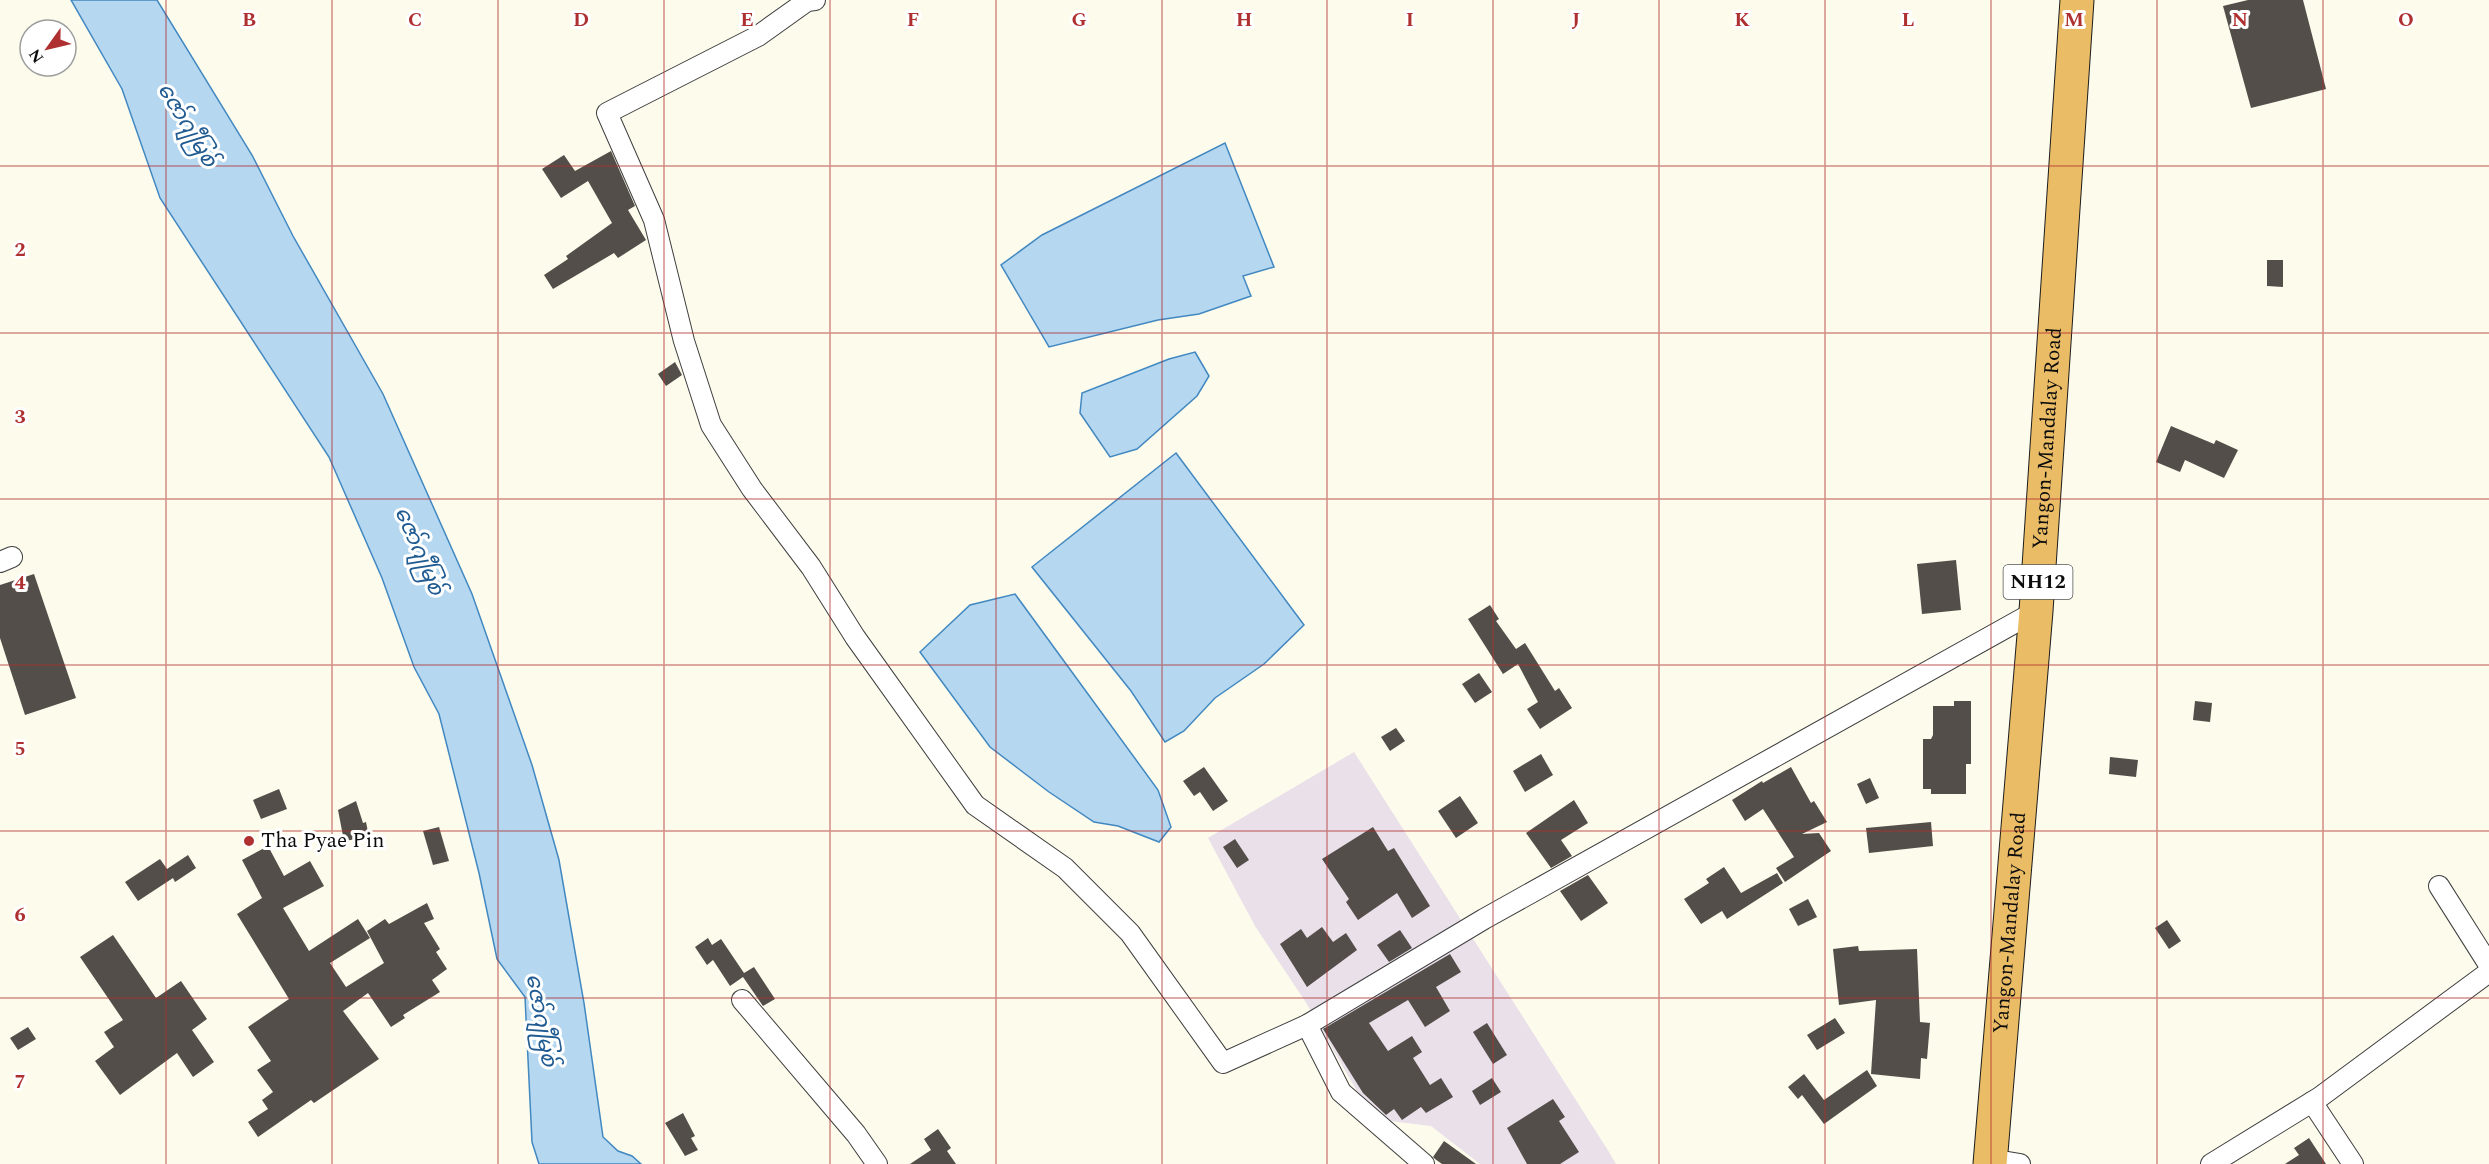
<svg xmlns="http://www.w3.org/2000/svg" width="2489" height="1164" font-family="Spectral,'Noto Sans Myanmar',serif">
  <rect width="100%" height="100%" fill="#fdfbec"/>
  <!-- industrial -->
  <polygon fill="#e9e0ea" points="1354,752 1609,1152 1616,1164 1480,1164 1431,1126 1373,1119 1305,1001 1255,926 1208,838"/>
  <!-- water -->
  <g fill="#b5d7f0" stroke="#4288c1" stroke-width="1.5">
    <polygon points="71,0 157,0 252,155 293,236 383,394 472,594 532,765 559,860 584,1003 603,1137 618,1151 632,1156 641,1164 539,1164 532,1142 525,997 497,959 479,873 439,714 414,667 382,578 329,457 160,198 122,89"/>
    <polygon points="1225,143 1274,267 1243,276 1251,296 1199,314 1158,320 1049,347 1001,265 1042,235"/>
    <polygon points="1195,352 1209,376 1197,396 1137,449 1110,457 1080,413 1082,393 1169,359"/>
    <polygon points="1176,453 1304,625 1264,664 1215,698 1184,731 1165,742 1131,691 1032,567"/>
    <polygon points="1015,594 1158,790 1171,827 1159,842 1118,826 1094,822 1049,792 990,747 920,652 970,605"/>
  </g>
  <!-- building -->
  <g fill="#534e49">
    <polygon points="2248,0 2303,0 2326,89 2251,108 2223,6"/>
    <polygon points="611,151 635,206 628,210 646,240 618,258 614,253 553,289 544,275 568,259 566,256 612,223 588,181 561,198 542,169 564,155 575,171"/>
    <polygon points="2267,260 2283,260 2283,287 2267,286"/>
    <polygon points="675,362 682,375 666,386 658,374"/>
    <polygon points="2171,426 2214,444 2216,440 2238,450 2224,478 2185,460 2180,472 2156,462"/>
    <polygon points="1956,560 1961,610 1922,614 1917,564"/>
    <polygon points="34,574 76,698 25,715 0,638 0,585"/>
    <polygon points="1490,605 1499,619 1496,621 1516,649 1525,643 1555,691 1559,688 1572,708 1540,729 1527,709 1538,702 1518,664 1503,674 1468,619"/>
    <polygon points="1479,673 1492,692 1475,703 1462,684"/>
    <polygon points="1954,701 1971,701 1971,764 1966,764 1966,794 1931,794 1931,789 1923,789 1923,739 1931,739 1933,735 1933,706 1954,706"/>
    <polygon points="2195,701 2212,703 2210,722 2193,720"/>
    <polygon points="1396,728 1405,741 1390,751 1381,737"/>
    <polygon points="1541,754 1553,775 1525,792 1513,771"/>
    <polygon points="2110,757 2138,760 2136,777 2109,774"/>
    <polygon points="1204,767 1228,801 1213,811 1200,792 1194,796 1183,781"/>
    <polygon points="1791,767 1811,803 1814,801 1827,822 1802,834 1819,833 1831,851 1785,882 1776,868 1794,857 1763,809 1745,821 1732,800 1762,781 1763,783"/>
    <polygon points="1870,778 1879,798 1866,804 1857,784"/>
    <polygon points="279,789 287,809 261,819 253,800"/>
    <polygon points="1460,796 1478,823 1456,838 1438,811"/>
    <polygon points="1574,800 1588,823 1561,840 1572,856 1551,868 1526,833"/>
    <polygon points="356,801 363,823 366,822 369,837 344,841 338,810"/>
    <polygon points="1931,822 1933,846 1869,853 1866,828"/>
    <polygon points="439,827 449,861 433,865 423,831"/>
    <polygon points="1373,827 1388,851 1394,848 1430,906 1412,918 1397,893 1358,920 1346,902 1349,899 1322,859"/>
    <polygon points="1235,839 1249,860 1237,868 1223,847"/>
    <polygon points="268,846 284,876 310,861 324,886 283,908 309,951 358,919 370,938 330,963 346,987 384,963 367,931 385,919 389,924 427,903 434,919 424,923 440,949 436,952 447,969 432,980 440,992 403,1015 405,1018 391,1027 368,993 343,1011 379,1059 314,1103 311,1100 258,1137 248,1122 268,1109 262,1100 273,1092 257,1070 271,1061 248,1027 289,999 237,914 262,898 242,860"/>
    <polygon points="188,855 196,868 175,882 173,878 138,901 125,882 160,859 167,869"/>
    <polygon points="1724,867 1741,893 1777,873 1783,883 1727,919 1722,911 1701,924 1684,899 1709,883 1706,879"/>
    <polygon points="1588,875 1608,903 1581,921 1560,891"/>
    <polygon points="1808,899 1817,917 1798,926 1789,909"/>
    <polygon points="2167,920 2181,941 2169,949 2155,928"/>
    <polygon points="1322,927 1333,942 1346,933 1357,950 1307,987 1280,944 1301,929 1307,938"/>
    <polygon points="1400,930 1412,948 1389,962 1377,945"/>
    <polygon points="113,935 156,998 181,981 207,1019 192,1030 214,1062 193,1077 177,1053 120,1095 95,1061 114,1047 104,1032 123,1020 80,957"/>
    <polygon points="708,938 712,945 721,939 744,973 754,967 775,999 763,1006 743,977 730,986 713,960 707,965 695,947"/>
    <polygon points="1858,946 1859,951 1917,949 1920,1022 1930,1023 1927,1059 1921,1058 1920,1079 1871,1074 1876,1000 1839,1005 1833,949"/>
    <polygon points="1450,954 1461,972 1436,987 1450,1011 1425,1027 1408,1000 1369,1023 1388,1051 1412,1036 1422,1052 1413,1058 1430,1085 1441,1078 1453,1097 1426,1113 1421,1107 1402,1120 1394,1109 1386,1115 1363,1093 1323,1029"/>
    <polygon points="1835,1018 1845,1033 1817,1050 1807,1035"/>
    <polygon points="1487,1023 1507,1055 1493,1064 1473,1032"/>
    <polygon points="28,1027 36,1039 18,1050 10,1038"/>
    <polygon points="1867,1070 1877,1086 1824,1124 1802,1095 1798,1099 1788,1087 1804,1074 1824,1100"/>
    <polygon points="1492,1078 1501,1092 1480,1105 1472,1091"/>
    <polygon points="1553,1099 1565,1117 1559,1121 1579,1152 1560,1164 1527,1164 1507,1128"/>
    <polygon points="683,1113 695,1136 691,1138 698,1150 685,1156 665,1123"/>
    <polygon points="938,1129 951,1148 947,1151 956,1164 910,1164 931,1150 924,1139"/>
    <polygon points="2309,1138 2326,1164 2285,1164 2299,1155 2294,1148"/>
    <polygon points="1444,1141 1476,1164 1442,1164 1435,1159 1433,1157"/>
  </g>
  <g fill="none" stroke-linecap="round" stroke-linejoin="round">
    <defs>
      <g id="minor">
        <polyline points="815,0 807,1 758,36 607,113 654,220 684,341 711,425 752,489 811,567 855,637 975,805 1065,868 1130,933 1223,1063 1307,1025 1484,919 2036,611"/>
        <polyline points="0,562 12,557"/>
        <polyline points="2439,886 2489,965"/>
        <polyline points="742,1000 856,1134 877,1164"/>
        <polyline points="1307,1025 1341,1092 1424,1164"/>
        <polyline points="2312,1102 2353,1164"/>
        <polyline points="1990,1159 2020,1164"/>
        <polyline points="2211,1164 2320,1097 2489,972"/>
      </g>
      <g id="trunk">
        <path id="s1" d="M1990,1164L2036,611L2077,0"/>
      </g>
    </defs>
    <!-- minor casing -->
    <use href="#minor" stroke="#3f3f3f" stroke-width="22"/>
    <!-- trunk casing -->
    <use href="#trunk" stroke="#1d1d1d" stroke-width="35"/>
    <!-- minor -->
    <use href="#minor" stroke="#fff" stroke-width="20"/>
    <!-- trunk -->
    <use href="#trunk" stroke="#eabc66" stroke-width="33"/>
  </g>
  <!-- grid -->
  <path fill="none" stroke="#af3030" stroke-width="1.5" stroke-opacity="0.55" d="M166,0V1164M332,0V1164M498,0V1164M664,0V1164M830,0V1164M996,0V1164M1162,0V1164M1327,0V1164M1493,0V1164M1659,0V1164M1825,0V1164M1991,0V1164M2157,0V1164M2323,0V1164M0,166H2489M0,333H2489M0,499H2489M0,665H2489M0,831H2489M0,998H2489"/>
  <!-- markers -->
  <circle fill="#af3030" stroke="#fff" stroke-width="2" cx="249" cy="841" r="6"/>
  <g text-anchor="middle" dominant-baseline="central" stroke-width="6" stroke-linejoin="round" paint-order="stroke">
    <!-- shield labels -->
    <rect fill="#fff" stroke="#555" stroke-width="1.5" x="2003.5" y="565" width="69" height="34" rx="4.5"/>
    <g font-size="20" font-weight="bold" fill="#0c0c0c">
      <text x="2038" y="582">NH12</text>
    </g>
    <!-- street labels -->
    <g font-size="21" fill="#0c0c0c" stroke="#fff">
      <text stroke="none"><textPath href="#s1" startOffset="728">Yangon-Mandalay Road</textPath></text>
      <text stroke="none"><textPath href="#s1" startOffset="242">Yangon-Mandalay Road</textPath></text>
    </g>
    <!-- poi labels -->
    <g font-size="21" fill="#0c0c0c" stroke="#fff" text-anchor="start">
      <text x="261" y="841">Tha Pyae Pin</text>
    </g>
    <!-- water labels -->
    <g font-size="22" font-style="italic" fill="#205b92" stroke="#fff">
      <text transform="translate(187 125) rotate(59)">ဇော်ဂျီမြစ်</text>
      <text transform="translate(419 551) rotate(67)">ဇော်ဂျီမြစ်</text>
      <text transform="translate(541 1020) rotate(80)">ဇော်ဂျီမြစ်</text>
    </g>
  </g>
  <g font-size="20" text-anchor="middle" font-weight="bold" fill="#af3030" stroke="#fff" stroke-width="6" stroke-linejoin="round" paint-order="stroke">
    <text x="249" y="26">B</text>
    <text x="415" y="26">C</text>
    <text x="581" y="26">D</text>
    <text x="747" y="26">E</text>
    <text x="913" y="26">F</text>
    <text x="1079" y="26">G</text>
    <text x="1244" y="26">H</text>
    <text x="1410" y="26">I</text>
    <text x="1576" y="26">J</text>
    <text x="1742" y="26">K</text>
    <text x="1908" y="26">L</text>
    <text x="2074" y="26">M</text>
    <text x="2240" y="26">N</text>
    <text x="2406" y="26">O</text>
    <text x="20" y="256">2</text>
    <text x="20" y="423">3</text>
    <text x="20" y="589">4</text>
    <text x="20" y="755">5</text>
    <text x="20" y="921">6</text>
    <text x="20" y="1088">7</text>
  </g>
  <!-- north arrow -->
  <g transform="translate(48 48) rotate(236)"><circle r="28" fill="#ffffff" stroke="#9e9e9e" stroke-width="1.5"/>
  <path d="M0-4.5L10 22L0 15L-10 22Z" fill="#af3030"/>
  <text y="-9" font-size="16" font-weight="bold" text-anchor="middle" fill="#0c0c0c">N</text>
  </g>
</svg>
